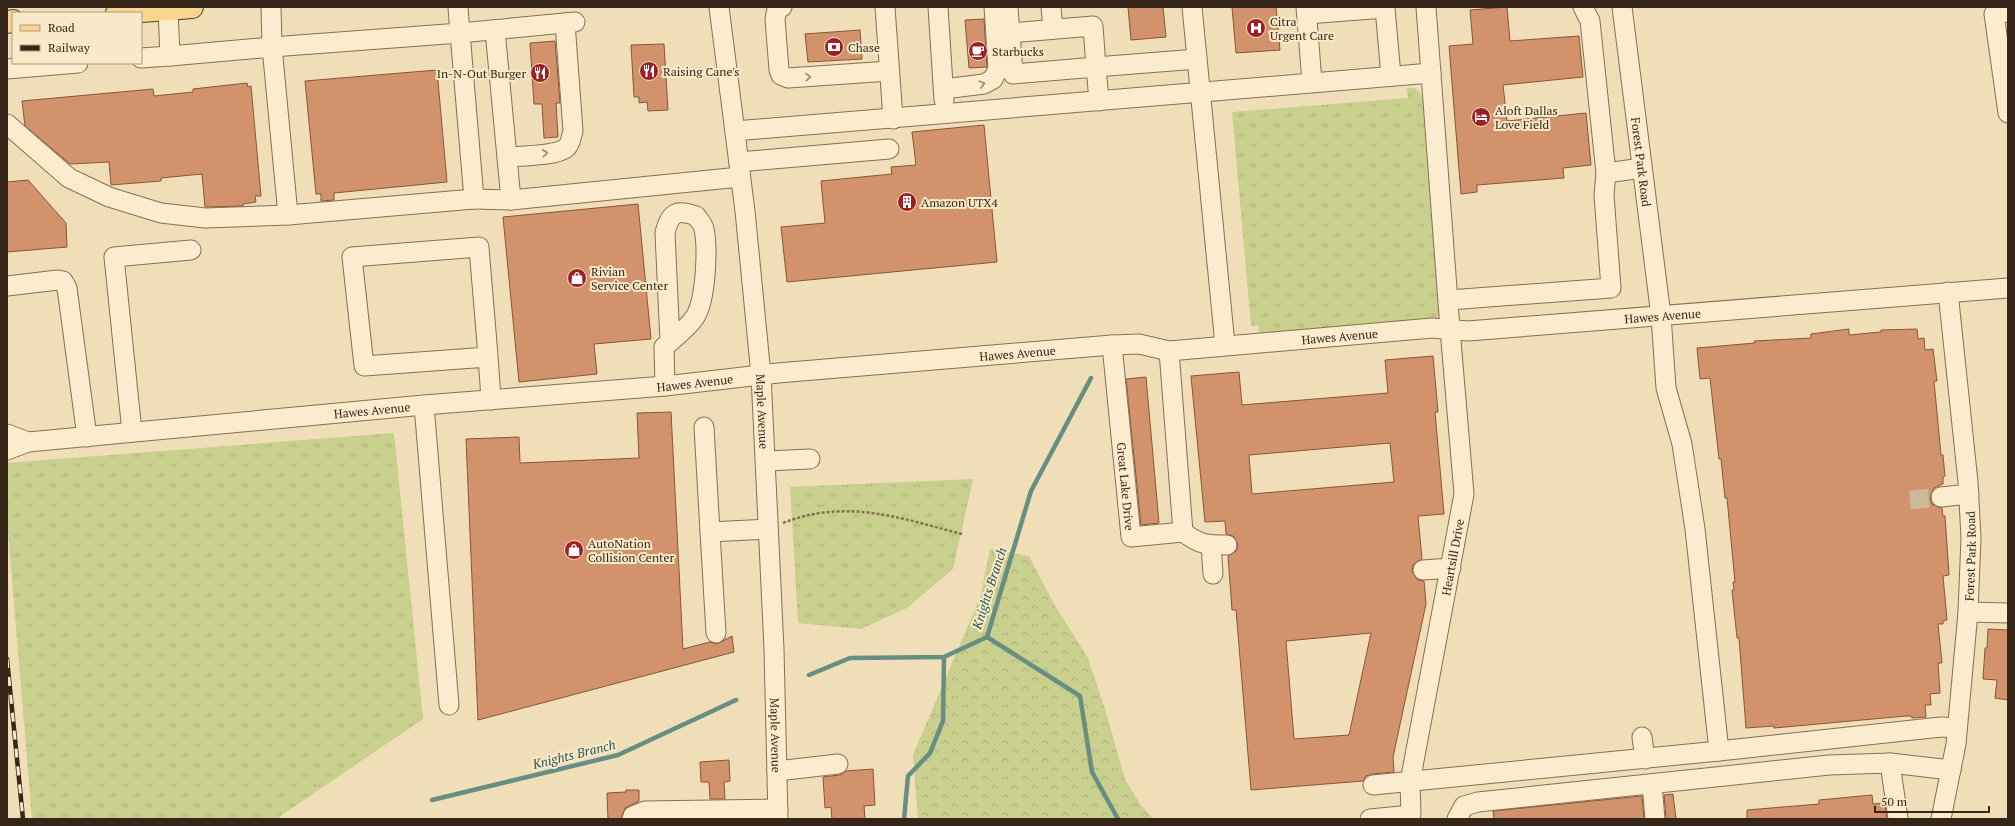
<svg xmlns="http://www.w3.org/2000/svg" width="2015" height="826" font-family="'PT Serif',serif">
  <defs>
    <pattern id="grass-tufts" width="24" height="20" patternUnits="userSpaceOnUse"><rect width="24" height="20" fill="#c9cf8d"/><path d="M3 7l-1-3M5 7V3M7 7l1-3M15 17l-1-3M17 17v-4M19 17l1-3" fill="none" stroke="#adb279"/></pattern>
    <pattern id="forest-crowns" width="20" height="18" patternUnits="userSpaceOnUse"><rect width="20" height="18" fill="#c9cf8d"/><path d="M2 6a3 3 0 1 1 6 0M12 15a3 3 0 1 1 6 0" fill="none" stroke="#adb279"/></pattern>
  </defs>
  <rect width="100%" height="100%" fill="#f0deb9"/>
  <!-- grass -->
  <g fill="url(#grass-tufts)">
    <polygon points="1407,88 1414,88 1420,92 1422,97 1440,312 1437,318 1429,322 1264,336 1259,331 1258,325 1251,326 1232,112 1408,98"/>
    <polygon points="394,433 423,719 276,819 32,819 7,520 7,463"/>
    <polygon points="973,479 953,569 907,608 861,629 798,623 790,487"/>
  </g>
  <!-- forest -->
  <polygon fill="url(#forest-crowns)" points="990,549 1029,556 1054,604 1088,658 1105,709 1125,779 1140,804 1153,819 918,819 913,755 981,595"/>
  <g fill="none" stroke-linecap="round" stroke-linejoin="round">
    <!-- stream -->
    <g stroke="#668e83" stroke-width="4.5">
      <polyline points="987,637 1080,696 1092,772 1118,819"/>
      <polyline points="809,675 850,658 944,657 987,637 1031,491 1091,378"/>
      <polyline points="432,800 618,755 736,700"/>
      <polyline points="904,819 908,776 930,753 943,721 944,657"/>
    </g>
  </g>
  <!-- building -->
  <g fill="#d2936c" stroke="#885537" fill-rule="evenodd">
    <polygon points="1128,7 1163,7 1166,37 1131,40"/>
    <polygon points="1232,7 1276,7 1280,50 1236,53"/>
    <polygon points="1507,7 1510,41 1579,36 1583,77 1503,85 1507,121 1586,113 1591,165 1563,168 1564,178 1477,185 1477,192 1461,194 1449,46 1473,44 1470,10"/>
    <polygon points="984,19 987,67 969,68 965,20"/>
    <polygon points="860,30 862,59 808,62 805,34"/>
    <polygon points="555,41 560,103 556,103 558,137 544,138 542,104 534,104 530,43"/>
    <polygon points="664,44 668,110 648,111 647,102 639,103 639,97 634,97 631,45"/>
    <polygon points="437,70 447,182 334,193 334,200 321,201 321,194 316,194 305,81"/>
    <polygon points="247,83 248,87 251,86 261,196 255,196 256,202 243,204 243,206 205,207 202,174 161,178 161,181 111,185 109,162 70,164 25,126 22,101 153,89 154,96 193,92 193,89"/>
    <polygon points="984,125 997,262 787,282 781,227 825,223 821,181 892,174 891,167 916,165 912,132"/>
    <polygon points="28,180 66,223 67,247 7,252 7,182"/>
    <polygon points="638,204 651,339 594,344 597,374 519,382 503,217"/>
    <polygon points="1849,329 1849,335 1881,332 1881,330 1917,329 1918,339 1924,338 1925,350 1933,349 1937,381 1934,381 1941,455 1943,455 1945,476 1943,477 1943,484 1934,488 1930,498 1932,504 1942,508 1943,516 1945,516 1949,575 1943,576 1947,620 1943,621 1943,624 1938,624 1942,663 1938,663 1940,693 1930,694 1931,705 1925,705 1926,717 1912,718 1911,716 1906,716 1774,728 1774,726 1746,728 1739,638 1737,638 1732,590 1734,590 1733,582 1735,582 1727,498 1725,498 1721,459 1719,459 1710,378 1700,379 1697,348 1755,343 1754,341 1811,338 1811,334"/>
    <path d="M1433,356L1438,412H1435L1444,514L1418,516L1422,559L1413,565L1412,571L1418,580L1424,581L1426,604L1393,757L1394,772L1372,774L1366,776L1363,781L1251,790L1236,610H1232L1228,556L1236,551L1238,545L1233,536L1226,534L1225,521L1205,522L1191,376L1239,372L1242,405L1388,393L1385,360ZM1390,443L1394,482L1252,494L1249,455ZM1371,633L1349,735L1294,739L1286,641Z"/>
    <polygon points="1146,377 1159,523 1141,525 1126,379"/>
    <polygon points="671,412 683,649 710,642 717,644 732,636 734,652 478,720 466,439 519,437 520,463 639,458 637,413"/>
    <polygon points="1988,629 2008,630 2008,700 1995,698 1997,680 1983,679 1985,648 1987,648"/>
    <polygon points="729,760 730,781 724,782 725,799 710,799 709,782 701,782 700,762"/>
    <polygon points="873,769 875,805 864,806 865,819 832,819 831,807 825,808 823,777 840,775 846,771"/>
    <polygon points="626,790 639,790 639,801 625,808 621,819 608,819 607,793 626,792"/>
    <polygon points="1673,794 1676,819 1666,819 1664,795"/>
    <polygon points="1872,795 1873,804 1885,803 1887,819 1747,819 1747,810 1819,804 1819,800"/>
    <polygon points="1642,796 1644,819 1494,819 1493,811"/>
  </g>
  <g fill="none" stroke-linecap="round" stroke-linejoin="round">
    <!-- minor-tunnel -->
    <polyline stroke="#cbb999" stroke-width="19" stroke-dasharray="19 10" stroke-linecap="butt" points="1910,500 1941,497"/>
    <defs>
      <g id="minor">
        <polyline points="271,7 272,47 460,33 458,7"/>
        <path id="s1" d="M719,7L745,211L761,375L774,649L778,819"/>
        <polyline points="782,7 777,9 775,19 779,70 781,75 788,78 889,71"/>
        <polyline points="885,7 893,119"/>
        <polyline points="938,7 944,100"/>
        <polyline points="1008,7 1013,74 1096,67 1099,101"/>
        <polyline points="1051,7 1053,29"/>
        <polyline points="1192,7 1225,345"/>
        <polyline points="1306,7 1312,82"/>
        <path id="s2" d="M1622,7L1661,316L1666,388L1682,444L1695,529L1719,751L1941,727L1957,728"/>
        <polyline points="2008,12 1994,14 2008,113"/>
        <polyline points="1307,14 1385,8 1391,76"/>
        <polyline points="495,30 511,200"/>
        <polyline points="1010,33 1093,26 1096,67 1197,59"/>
        <polyline points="170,56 272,47 288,215 474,199 460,33 575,22"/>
        <polyline points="141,58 170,56 168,9"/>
        <polyline points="7,69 78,63"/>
        <polyline points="944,89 984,84 993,79 998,69 994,7"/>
        <polyline points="7,124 69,178 109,197 161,213 205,218 288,215"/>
        <polyline points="735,131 1431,73"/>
        <path d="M507,157C520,156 556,156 566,148C571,144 571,137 573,131L565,23"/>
        <polyline points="739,162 889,149"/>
        <polyline points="1606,173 1642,168"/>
        <polyline points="474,199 511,200 740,177"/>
        <polyline points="7,286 58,280 63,281 67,288 87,437"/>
        <polyline points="1449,300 1611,288 1604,195 1606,173 1590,21 1583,7"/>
        <path id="s3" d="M1112,345L1131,537L1183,532L1169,351"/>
        <path d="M488,357L364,366L352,257L479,247C483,298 488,349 491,400"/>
        <path d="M665,386L664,347C675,337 687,329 695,317C706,300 708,248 704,229C703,224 699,220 696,216C677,209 670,212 665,233L670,342"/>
        <polyline points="424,405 449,705"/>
        <polyline points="704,427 710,532 768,529"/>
        <polyline points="132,432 114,257 191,250"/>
        <polyline points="7,434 28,442"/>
        <path id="s4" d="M7,450L28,442L424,405L665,386L778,373L1112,345L1139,344L1169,351L1432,328L1468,331L2008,288"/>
        <polyline points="766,461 810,459"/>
        <polyline points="1941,497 1969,494"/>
        <polyline points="710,532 716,633"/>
        <path d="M1183,532C1200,545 1207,545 1227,545"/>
        <polyline points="1211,545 1213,574"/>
        <polyline points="1423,570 1451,568"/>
        <polyline points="1968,612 2008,613"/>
        <polyline points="1642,737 1645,759"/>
        <polyline points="1890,763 1951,770"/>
        <polyline points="777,771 838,764"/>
        <polyline points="1652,784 1655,819"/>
        <polyline points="1373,785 1719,751"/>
        <polyline points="632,819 633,816 645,811 778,809"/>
        <path id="s5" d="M1370,819L1411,815L1410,782L1464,494L1450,329L1426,7"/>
        <polyline points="1457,819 1464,806 1478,802 1829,765 1890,763 1898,819"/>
        <path id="s6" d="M1941,819L1956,744L1968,612L1971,538L1968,482L1948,292"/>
      </g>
      <g id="major">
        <polyline points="117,13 192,7"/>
        <polyline points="7,22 13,21"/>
      </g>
    </defs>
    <!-- minor casing -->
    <use href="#minor" stroke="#886e53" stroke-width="21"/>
    <!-- major casing -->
    <use href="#major" stroke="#543c28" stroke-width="24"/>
    <!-- path -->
    <path stroke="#886e53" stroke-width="2.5" stroke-dasharray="3 2" stroke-linecap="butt" d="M783,523C847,498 899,518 962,534"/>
    <!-- minor -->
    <use href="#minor" stroke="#fbeccd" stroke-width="19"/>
    <!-- major -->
    <use href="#major" stroke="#f8d48c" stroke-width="22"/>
    <defs>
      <polyline id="rail" points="7,659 23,819"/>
    </defs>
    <!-- rail casing -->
    <use href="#rail" stroke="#352619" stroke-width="4.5"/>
    <!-- rail -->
    <use href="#rail" stroke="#f8e9c9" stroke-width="3" stroke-dasharray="9" stroke-linecap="butt"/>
  </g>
  <!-- one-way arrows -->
  <defs><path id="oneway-chevron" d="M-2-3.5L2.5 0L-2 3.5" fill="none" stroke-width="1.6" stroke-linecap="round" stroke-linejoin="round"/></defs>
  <g stroke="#988973">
    <use href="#oneway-chevron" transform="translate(808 77) rotate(-4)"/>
    <use href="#oneway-chevron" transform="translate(982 84) rotate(-15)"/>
    <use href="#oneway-chevron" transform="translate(545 153) rotate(-6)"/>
  </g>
  <!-- icons -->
  <defs>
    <symbol id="hospital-disc" viewBox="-11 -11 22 22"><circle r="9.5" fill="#9b1f24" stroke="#f8e9c9"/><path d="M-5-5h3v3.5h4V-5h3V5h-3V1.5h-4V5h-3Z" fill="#fff"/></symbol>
    <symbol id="bank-disc" viewBox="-11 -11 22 22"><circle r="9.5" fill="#9b1f24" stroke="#f8e9c9"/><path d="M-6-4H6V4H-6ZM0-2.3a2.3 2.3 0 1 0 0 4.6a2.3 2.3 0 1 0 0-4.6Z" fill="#fff"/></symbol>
    <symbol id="cafe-disc" viewBox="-11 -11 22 22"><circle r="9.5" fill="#9b1f24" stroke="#f8e9c9"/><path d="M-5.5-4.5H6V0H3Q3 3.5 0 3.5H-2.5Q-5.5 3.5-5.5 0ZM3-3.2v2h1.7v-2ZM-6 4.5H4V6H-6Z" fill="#fff"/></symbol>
    <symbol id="restaurant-disc" viewBox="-11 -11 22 22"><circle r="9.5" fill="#9b1f24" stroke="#f8e9c9"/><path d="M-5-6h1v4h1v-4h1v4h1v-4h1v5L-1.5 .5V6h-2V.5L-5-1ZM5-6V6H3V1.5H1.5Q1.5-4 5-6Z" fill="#fff"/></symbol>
    <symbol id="hotel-disc" viewBox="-11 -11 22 22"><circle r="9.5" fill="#9b1f24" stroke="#f8e9c9"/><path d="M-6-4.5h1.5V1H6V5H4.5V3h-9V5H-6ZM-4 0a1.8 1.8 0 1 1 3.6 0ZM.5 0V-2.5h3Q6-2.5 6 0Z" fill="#fff"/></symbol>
    <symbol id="building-disc" viewBox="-11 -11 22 22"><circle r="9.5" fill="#9b1f24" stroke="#f8e9c9"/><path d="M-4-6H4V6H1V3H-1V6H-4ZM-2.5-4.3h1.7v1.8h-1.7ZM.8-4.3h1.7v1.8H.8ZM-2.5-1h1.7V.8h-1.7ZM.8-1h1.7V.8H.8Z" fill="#fff"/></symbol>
    <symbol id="shop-disc" viewBox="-11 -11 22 22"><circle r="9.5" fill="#9b1f24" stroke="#f8e9c9"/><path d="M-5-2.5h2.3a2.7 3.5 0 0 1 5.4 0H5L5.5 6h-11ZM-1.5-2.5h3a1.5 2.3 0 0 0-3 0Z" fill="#fff"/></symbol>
  </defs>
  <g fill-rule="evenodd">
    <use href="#hospital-disc" x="1245" y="17" width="22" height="22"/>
    <use href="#bank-disc" x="823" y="36" width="22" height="22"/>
    <use href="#cafe-disc" x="967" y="40" width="22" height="22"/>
    <use href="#restaurant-disc" x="638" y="60" width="22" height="22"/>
    <use href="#restaurant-disc" x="529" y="62" width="22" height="22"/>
    <use href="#hotel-disc" x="1470" y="106" width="22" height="22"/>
    <use href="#building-disc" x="896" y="191" width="22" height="22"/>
    <use href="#shop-disc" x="566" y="267" width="22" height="22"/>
    <use href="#shop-disc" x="563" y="539" width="22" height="22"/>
  </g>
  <g text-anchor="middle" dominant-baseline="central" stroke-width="4" stroke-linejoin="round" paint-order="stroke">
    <!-- poi labels -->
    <g font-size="12" fill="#352619" stroke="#f8e9c9" text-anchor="start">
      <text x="1270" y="21">Citra<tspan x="1270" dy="14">Urgent Care</tspan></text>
      <text x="848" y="47">Chase</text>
      <text x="992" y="51">Starbucks</text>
      <text x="663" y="71">Raising Cane's</text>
      <text x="526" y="73" text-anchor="end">In-N-Out Burger</text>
      <text x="1495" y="110">Aloft Dallas<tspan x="1495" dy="14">Love Field</tspan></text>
      <text x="921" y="202">Amazon UTX4</text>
      <text x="591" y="271">Rivian<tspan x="591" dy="14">Service Center</tspan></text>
      <text x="588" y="543">AutoNation<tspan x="588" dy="14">Collision Center</tspan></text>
    </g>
    <!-- street labels -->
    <g font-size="12" fill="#352619" stroke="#f8e9c9">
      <text stroke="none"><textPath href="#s2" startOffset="156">Forest Park Road</textPath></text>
      <text stroke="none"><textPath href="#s4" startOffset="1664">Hawes Avenue</textPath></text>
      <text stroke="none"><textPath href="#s4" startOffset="1340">Hawes Avenue</textPath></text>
      <text stroke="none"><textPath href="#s4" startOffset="1016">Hawes Avenue</textPath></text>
      <text stroke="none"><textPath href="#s4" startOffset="692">Hawes Avenue</textPath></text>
      <text stroke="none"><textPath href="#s4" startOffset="368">Hawes Avenue</textPath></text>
      <text stroke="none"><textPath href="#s1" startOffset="407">Maple Avenue</textPath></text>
      <text stroke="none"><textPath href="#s3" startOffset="142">Great Lake Drive</textPath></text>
      <text stroke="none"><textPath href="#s6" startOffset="265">Forest Park Road</textPath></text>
      <text stroke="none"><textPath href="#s5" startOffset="303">Heartsill Drive</textPath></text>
      <text stroke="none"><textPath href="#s1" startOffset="731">Maple Avenue</textPath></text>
    </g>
    <!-- water labels -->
    <g font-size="13" font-style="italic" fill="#275752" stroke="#f8e9c9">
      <text transform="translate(989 588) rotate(-72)">Knights Branch</text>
      <text transform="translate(574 754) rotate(-14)">Knights Branch</text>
    </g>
  </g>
  <!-- border -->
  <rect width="2015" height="826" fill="none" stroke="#352619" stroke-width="16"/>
  <!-- legend -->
  <rect x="12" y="12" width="130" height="52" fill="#f8e9c9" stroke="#aa9b83"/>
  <rect x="20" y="25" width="20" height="6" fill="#f8d48c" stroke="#aa9b83"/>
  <text x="48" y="32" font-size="12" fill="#352619">Road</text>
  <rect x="20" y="45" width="20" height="6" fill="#352619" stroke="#aa9b83"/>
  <text x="48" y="52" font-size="12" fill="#352619">Railway</text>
  <!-- scale -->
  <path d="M1875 806v6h114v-6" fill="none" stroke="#352619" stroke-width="2"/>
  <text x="1881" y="806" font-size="12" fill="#352619" stroke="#f8e9c9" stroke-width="3" paint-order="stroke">50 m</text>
</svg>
